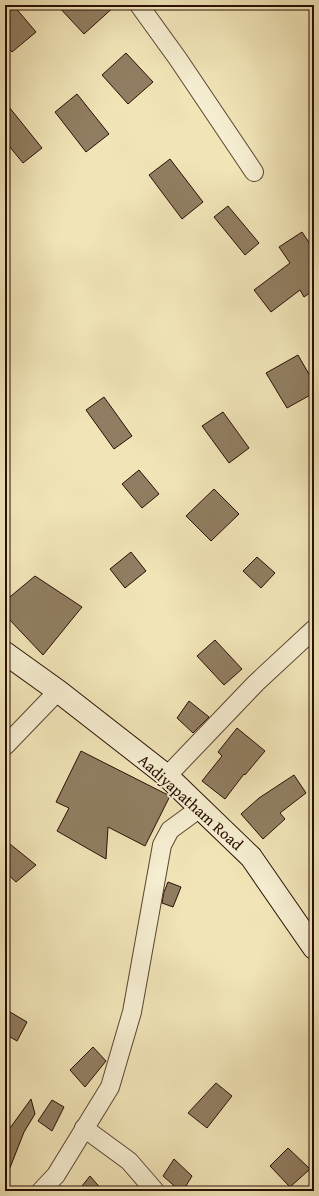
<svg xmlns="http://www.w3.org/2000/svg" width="319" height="1196" font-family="'Gentium Book Plus',serif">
  <rect width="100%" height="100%" fill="#f1e5b8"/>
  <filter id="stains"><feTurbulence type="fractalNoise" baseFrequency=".005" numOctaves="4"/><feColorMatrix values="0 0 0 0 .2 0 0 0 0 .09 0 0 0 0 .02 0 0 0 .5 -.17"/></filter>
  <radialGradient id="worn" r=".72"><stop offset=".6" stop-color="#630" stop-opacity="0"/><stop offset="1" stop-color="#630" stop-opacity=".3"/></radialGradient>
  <!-- building -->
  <g fill="#917e62" stroke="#290f04">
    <polygon points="57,5 116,5 84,34"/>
    <polygon points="14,6 36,32 12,52 5,45 5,13"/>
    <polygon points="126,53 153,82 128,104 102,75"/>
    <polygon points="77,94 109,134 86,152 55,112"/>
    <polygon points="5,102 42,148 23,163 5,141"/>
    <polygon points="170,159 203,202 182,219 149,175"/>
    <polygon points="228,206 259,243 245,255 214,217"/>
    <polygon points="302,232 314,250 314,290 304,297 300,290 271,312 254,290 290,263 279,247"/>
    <polygon points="298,355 314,383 314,393 287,408 266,373"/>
    <polygon points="104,397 132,436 114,449 86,410"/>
    <polygon points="223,412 249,448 229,463 202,426"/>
    <polygon points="139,470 159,494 142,508 122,484"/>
    <polygon points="214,489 239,514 211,541 186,516"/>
    <polygon points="131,552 146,571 125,588 110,569"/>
    <polygon points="257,557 275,573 261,588 243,571"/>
    <polygon points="35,576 82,607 43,655 7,617 5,606 5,601"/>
    <polygon points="215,640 242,669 224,685 197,656"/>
    <polygon points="189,701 209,717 193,733 177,718"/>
    <polygon points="237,728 265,751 245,775 244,774 225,799 202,781 222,756 218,752"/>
    <polygon points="81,751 170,796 145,846 108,827 106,859 57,831 69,808 56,802"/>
    <polygon points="294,775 306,793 280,813 285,819 263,839 241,814 259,798"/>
    <polygon points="5,840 36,865 16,882 5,872"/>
    <polygon points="168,882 181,887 173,907 162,903 164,892"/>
    <polygon points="5,1009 27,1022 17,1041 5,1034"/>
    <polygon points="93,1047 106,1061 85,1087 70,1070"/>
    <polygon points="216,1083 232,1096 207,1128 188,1113"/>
    <polygon points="31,1099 35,1114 24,1132 6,1178 5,1178 5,1135"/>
    <polygon points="52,1100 64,1107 52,1131 38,1121"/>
    <polygon points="288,1148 310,1169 290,1187 270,1166"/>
    <polygon points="174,1159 192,1176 183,1191 180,1191 163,1176"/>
    <polygon points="90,1176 103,1191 78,1191"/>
  </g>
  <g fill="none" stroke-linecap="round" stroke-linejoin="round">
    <defs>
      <g id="street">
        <polyline points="139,5 178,59 254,172"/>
        <polyline points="5,746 58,691"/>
        <polyline points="167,776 256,683 314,629"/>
        <polyline points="84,1128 129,1161 155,1191"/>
        <polyline points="41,1191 56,1175 110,1087 132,1012 162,845 170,830 200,808"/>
      </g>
      <polyline id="secondary" points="5,653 58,691 167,776 251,857 314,948"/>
    </defs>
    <!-- street casing -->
    <use href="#street" stroke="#5b4431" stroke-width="20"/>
    <!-- secondary casing -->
    <use href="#secondary" stroke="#290f04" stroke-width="24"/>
    <!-- street -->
    <use href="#street" stroke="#f6eed1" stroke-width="18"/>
    <!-- secondary -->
    <use href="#secondary" stroke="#f6eed1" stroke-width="22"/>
  </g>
  <g text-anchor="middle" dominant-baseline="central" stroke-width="3.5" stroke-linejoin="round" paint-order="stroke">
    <!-- street labels -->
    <g font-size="16" fill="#290f04" stroke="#f6eed1">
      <text transform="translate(191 802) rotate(42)">Aadiyapatham Road</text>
    </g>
  </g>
  <!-- margin -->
  <rect width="319" height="1196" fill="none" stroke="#f1e5b8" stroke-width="20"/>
  <rect x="6" y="6" width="307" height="1184" fill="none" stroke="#290f04" stroke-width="2"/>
  <rect x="10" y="10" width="299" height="1176" fill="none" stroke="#290f04"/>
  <rect width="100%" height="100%" filter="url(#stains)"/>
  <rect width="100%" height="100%" fill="url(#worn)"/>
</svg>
